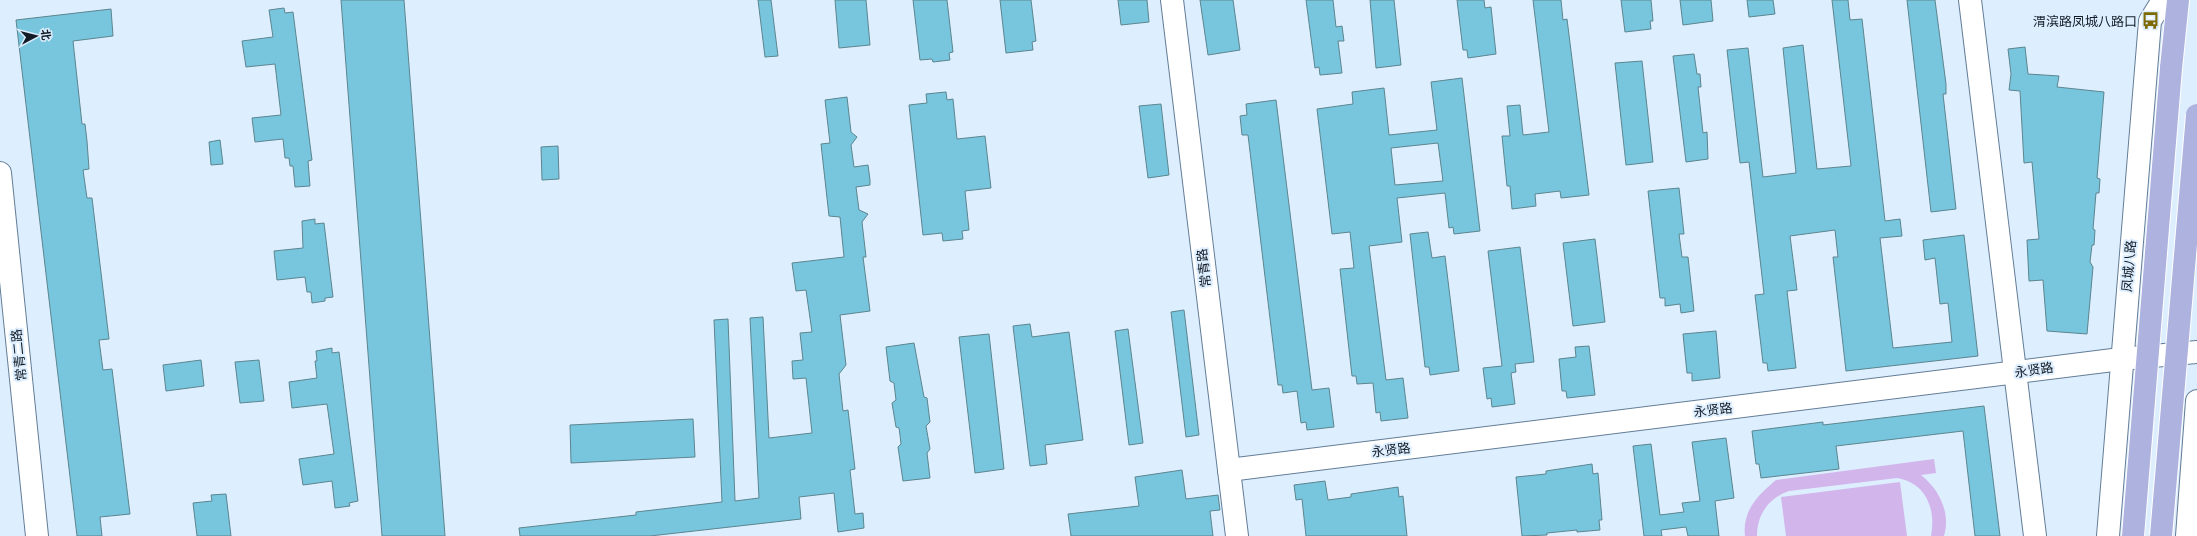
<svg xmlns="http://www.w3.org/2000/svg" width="2197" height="536" font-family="'Roboto Condensed','Noto Sans SC',sans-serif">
  <rect width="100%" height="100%" fill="#def"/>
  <!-- green -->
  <g fill="#d2b5ea">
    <path d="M1934,459L1936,473L1921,475C1939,489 1951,513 1944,536H1931C1936,510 1927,483 1897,478L1789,491C1769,498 1757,514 1757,536H1745C1742,511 1758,495 1776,480Z"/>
    <polygon points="1900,482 1907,536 1786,536 1781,497"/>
  </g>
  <!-- building -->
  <g fill="#77c6dd" stroke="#5c8590" fill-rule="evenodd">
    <polygon points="341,0 404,0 445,536 382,536"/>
    <polygon points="758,0 771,0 778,56 765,57"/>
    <polygon points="835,0 866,0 870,45 839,48"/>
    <polygon points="913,0 947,0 953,52 949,53 950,60 933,62 932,59 920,60"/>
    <polygon points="1000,0 1031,0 1036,41 1032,42 1033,50 1006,53"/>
    <polygon points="1118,0 1147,0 1149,22 1121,25"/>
    <polygon points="1200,0 1233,0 1240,50 1208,55"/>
    <polygon points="1306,0 1333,0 1336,27 1342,26 1344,41 1338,41 1342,73 1320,75 1319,67 1315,68"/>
    <polygon points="1370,0 1394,0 1401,65 1376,68"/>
    <polygon points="1457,0 1484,0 1485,8 1491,7 1496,54 1468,58 1467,50 1463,50"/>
    <polygon points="1533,0 1561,0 1563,20 1567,19 1589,195 1561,198 1560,191 1535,194 1536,206 1512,209 1510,186 1507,186 1502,136 1510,136 1507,106 1520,105 1523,135 1549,132"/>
    <polygon points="1621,0 1651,0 1653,21 1650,21 1651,29 1625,32"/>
    <polygon points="1680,0 1711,0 1713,21 1683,25"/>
    <polygon points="1747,0 1773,0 1775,14 1749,17"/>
    <polygon points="1832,0 1848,0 1850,20 1862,19 1885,221 1900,219 1902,236 1880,238 1893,348 1952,342 1948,303 1940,304 1935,258 1925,260 1923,240 1964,235 1978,356 1846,371 1833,257 1838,257 1835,230 1790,236 1797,290 1787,291 1796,368 1768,371 1767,363 1763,363 1755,295 1764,294 1749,162 1740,163 1727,50 1748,48 1763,177 1796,173 1783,48 1803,45 1817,169 1851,166"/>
    <polygon points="1907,0 1935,0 1946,84 1946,94 1943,94 1956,209 1931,212"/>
    <polygon points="284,8 285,13 293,12 312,160 308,161 310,186 295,187 293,166 290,166 289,158 285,158 283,139 255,142 252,118 281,115 275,64 246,67 242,41 273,37 269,10"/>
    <polygon points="111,9 113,36 73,41 82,124 85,124 87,141 89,169 83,170 87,198 92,198 109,339 99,340 103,370 112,369 130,514 100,517 102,536 77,536 16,20"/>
    <polygon points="2025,47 2028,74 2059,76 2057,87 2104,92 2097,178 2100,179 2099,193 2096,193 2093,229 2095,230 2094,245 2092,245 2090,262 2093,267 2087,334 2047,331 2043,280 2029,281 2027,240 2039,239 2032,162 2024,163 2020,91 2009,90 2011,74 2008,49"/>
    <polygon points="1694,54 1697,74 1700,74 1701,87 1698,87 1703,133 1707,132 1708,159 1686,162 1673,56"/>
    <polygon points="1642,61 1653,162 1626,165 1615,63"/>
    <path d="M1462,78L1480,231L1454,234L1453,227L1449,228L1445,193L1397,198L1402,242L1369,246L1386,380L1403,378L1408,418L1381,421L1380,412L1376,413L1373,383L1357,384L1356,376H1352L1340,269L1354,268L1350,232L1332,234L1317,109L1353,104L1352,92L1384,88L1389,135L1437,130L1431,82ZM1438,143L1443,181L1395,185L1391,148Z"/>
    <polygon points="946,92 947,100 953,99 957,139 985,136 991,188 965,191 969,230 962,231 963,239 943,241 942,233 923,235 909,105 927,103 926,94"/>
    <polygon points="847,97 851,132 857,137 851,145 854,167 868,165 870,180 870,185 856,187 859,210 868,214 862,222 866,257 863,257 870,311 840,315 846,365 839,374 843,411 848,410 855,469 850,470 855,514 863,513 864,528 838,532 834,493 799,497 801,519 650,536 520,536 519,528 636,515 636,512 722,502 714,320 728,319 735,501 759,498 750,318 763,317 769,438 812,433 806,378 793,379 792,361 803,360 800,333 812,332 806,290 796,291 792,263 844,257 840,217 829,216 821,144 830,143 825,100"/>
    <polygon points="1276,100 1312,390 1329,388 1334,427 1307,430 1306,422 1301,423 1297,391 1283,393 1282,385 1278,385 1248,135 1242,135 1240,116 1247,115 1246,104"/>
    <polygon points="1161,104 1169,175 1148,178 1139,106"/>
    <polygon points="220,140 223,164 211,165 209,142"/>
    <polygon points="558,146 559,179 542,180 541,147"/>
    <polygon points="1679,188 1684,234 1679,234 1682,257 1688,257 1694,311 1681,313 1680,304 1665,306 1665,298 1660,298 1648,191"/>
    <polygon points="315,219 315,224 324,223 333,297 325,298 325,301 312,303 311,292 307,292 305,277 277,280 274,251 303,248 302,221"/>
    <polygon points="1428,232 1432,258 1445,256 1459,371 1430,375 1429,367 1425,367 1410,234"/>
    <polygon points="1595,239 1605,322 1573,326 1563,243"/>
    <polygon points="1520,247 1534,362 1515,364 1516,372 1511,373 1515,404 1492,407 1491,398 1487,399 1483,368 1502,366 1488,251"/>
    <polygon points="1184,310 1199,435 1186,437 1171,312"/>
    <polygon points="1030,324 1032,337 1069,332 1083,440 1045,445 1047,464 1030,466 1013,326"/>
    <polygon points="1128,329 1143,443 1129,445 1115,331"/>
    <polygon points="1716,331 1720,378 1692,381 1692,373 1687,373 1683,334"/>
    <polygon points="989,334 1004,469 975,473 959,337"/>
    <polygon points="914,343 924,397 927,398 930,422 926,426 930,449 927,453 930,478 903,481 898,447 901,444 900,435 899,428 896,427 892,403 896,400 894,383 890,381 886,347"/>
    <polygon points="1589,346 1595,395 1567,398 1566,391 1562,391 1559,359 1576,357 1575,347"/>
    <polygon points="332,348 332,353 339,352 358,501 349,503 350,506 335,508 332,481 303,485 299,459 334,454 327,404 292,408 289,382 317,378 315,361 317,361 316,351"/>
    <polygon points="201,360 204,386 166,391 163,365"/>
    <polygon points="259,360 264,401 240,403 235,362"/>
    <polygon points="1984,406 2000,536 1975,536 1963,431 1836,446 1839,469 1761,478 1759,464 1756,464 1752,431 1823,422 1823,425"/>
    <polygon points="693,419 695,457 571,463 570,425"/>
    <polygon points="1726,438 1734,498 1715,501 1719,536 1688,536 1686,527 1661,530 1662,536 1644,536 1633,446 1651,444 1660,515 1684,512 1682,503 1700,501 1692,442"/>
    <polygon points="1592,464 1593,474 1598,473 1602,520 1599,520 1600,530 1577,532 1577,530 1547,533 1547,535 1522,536 1516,477 1546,474 1546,471"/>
    <polygon points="1182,470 1186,499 1218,495 1220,510 1210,511 1213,536 1071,536 1068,514 1139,506 1135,477"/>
    <polygon points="1325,481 1328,500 1351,497 1351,494 1398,487 1399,497 1403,496 1407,536 1306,536 1302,499 1296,500 1294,485"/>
    <polygon points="226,494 231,536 197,536 193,503 212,501 211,495"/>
  </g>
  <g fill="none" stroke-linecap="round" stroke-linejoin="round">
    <defs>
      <g id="minor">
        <polyline points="1172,0 1237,536"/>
        <polyline points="1970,0 2035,536"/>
        <polyline points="0,173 37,536"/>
        <polyline points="1229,470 2121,359 2197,352"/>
        <polyline points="2108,536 2150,21 2163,0"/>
        <polyline points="2187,536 2197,401"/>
      </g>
      <polyline id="major" points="2171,68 2178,0"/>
    </defs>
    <!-- minor casing -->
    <use href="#minor" stroke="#637d96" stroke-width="24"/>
    <!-- major casing -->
    <use href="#major" stroke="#fff" stroke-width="24"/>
    <!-- minor -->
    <use href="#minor" stroke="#fff" stroke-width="22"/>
    <!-- major -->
    <use href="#major" stroke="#aeb2df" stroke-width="22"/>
    <defs>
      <g id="major-bridge">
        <polyline points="2133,536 2171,68"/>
        <polyline points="2161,536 2197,115"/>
      </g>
    </defs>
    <!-- major-bridge casing -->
    <use href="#major-bridge" stroke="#fff" stroke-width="24" stroke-linecap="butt"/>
    <!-- major-bridge -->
    <use href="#major-bridge" stroke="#aeb2df" stroke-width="22"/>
  </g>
  <!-- icons -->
  <defs>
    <symbol id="bus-bare" viewBox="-9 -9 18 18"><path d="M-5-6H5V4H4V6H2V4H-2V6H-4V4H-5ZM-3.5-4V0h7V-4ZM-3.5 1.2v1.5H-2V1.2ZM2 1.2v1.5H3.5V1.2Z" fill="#7e6900" stroke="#def" stroke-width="2.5" paint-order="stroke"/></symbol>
  </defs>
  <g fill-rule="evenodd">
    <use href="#bus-bare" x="2138" y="8" width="25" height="25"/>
  </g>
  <g text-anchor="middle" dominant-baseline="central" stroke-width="4" stroke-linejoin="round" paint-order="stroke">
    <!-- poi labels -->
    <g font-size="13" fill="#121c26" stroke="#def" text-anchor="end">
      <text x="2137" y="21">渭滨路凤城八路口</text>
    </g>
    <!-- street labels -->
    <g font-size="13" fill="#121c26" stroke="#def">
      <text transform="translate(2129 266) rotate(-85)">凤城八路</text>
      <text transform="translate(1204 268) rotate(-97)">常青路</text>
      <text transform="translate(19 355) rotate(-96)">常青二路</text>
      <text transform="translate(2034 370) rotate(-8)">永贤路</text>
      <text transform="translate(1713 410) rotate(-7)">永贤路</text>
      <text transform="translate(1391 450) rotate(-7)">永贤路</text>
    </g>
  </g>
  <!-- north arrow -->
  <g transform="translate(36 36) rotate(83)" stroke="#ddeeff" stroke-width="3" paint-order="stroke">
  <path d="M0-3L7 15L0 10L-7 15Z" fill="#121c26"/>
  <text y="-6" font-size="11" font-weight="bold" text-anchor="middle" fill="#121c26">北</text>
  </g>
</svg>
